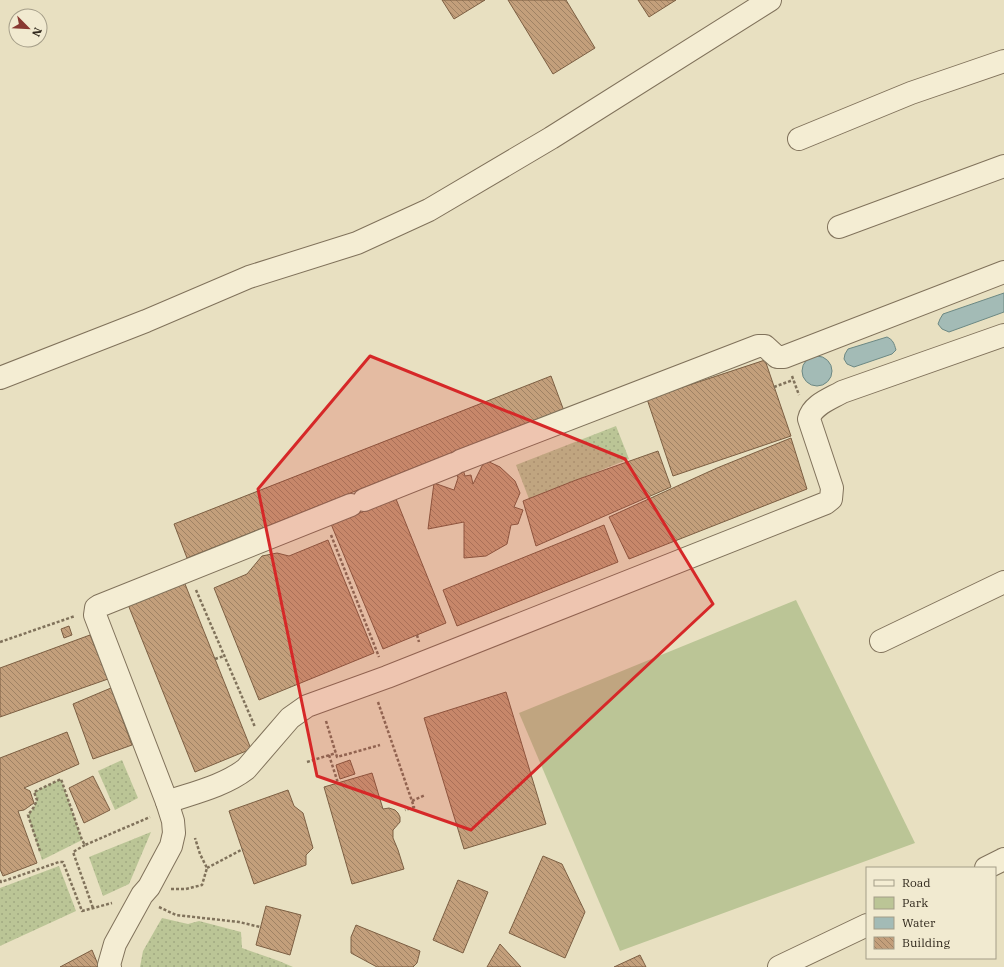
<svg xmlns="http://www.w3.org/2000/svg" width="1004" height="967" font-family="'IBM Plex Serif',serif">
  <defs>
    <pattern id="green-dots" width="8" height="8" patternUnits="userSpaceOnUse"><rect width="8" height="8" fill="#bbc596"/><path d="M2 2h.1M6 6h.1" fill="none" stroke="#a1a981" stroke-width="1.8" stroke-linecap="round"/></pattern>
    <pattern id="building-back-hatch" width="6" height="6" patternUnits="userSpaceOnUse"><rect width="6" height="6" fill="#c39f7b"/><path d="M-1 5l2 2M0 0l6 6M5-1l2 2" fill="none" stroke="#9f8264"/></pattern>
  </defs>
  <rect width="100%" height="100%" fill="#e8e0c1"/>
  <!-- green -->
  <g fill="url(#green-dots)">
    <polygon points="616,426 629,459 529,499 516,465"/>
    <polygon points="122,760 138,798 115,810 98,771"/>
    <polygon points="61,779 82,840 42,860 28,815 34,807 37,800 34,792"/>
    <polygon points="151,832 129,884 103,896 89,857"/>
    <polygon points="59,866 76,911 0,946 0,888"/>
    <polygon points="162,918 188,924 199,921 241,932 242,948 279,961 293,967 140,967 143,951"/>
  </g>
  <!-- pitch -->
  <polygon fill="#bbc596" points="796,600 915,843 620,951 519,713"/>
  <!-- water -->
  <g fill="#a3bbb6" stroke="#6c8883">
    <polygon points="1004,293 1004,312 949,332 942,329 938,324 940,319 943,314"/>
    <path d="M887,337C893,340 894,343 896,350L892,354L854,367L847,364L844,359L845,354L848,349Z"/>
    <circle cx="817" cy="371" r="15"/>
  </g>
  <!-- building -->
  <g fill="url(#building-back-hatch)" stroke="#7c5f43">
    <polygon points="442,0 485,0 454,19"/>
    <polygon points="508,0 566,0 595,48 553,74"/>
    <polygon points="638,0 676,0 649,17"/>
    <polygon points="765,360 791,436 673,476 647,399"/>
    <polygon points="551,376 564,411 451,453 187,558 174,524"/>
    <polygon points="791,438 807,489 629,559 609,517 717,468"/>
    <polygon points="658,451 671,487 536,546 523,501 576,480"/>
    <polygon points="458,452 465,476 471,475 473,484 485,460 500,467 515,481 520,493 514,507 523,510 518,524 511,525 507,544 486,556 464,558 464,522 428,529 434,483 454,490 458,478 451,453"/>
    <polygon points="396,499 446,623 383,649 331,524"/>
    <polygon points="604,525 618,562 457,626 443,590"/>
    <polygon points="328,540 374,653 259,700 214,588 247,574 262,556 277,553 289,556"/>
    <polygon points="183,579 251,749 195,772 127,602"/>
    <polygon points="69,626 72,635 64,638 61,629"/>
    <polygon points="90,635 108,679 0,717 0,668"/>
    <polygon points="111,688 132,745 93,759 73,704"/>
    <polygon points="506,692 546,824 464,849 424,718"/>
    <polygon points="67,732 79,764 24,788 30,791 34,803 24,810 18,811 37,863 3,876 0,869 0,758"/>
    <polygon points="350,760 355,774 340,779 336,765"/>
    <polygon points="372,773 383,809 389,808 395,810 398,813 400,817 400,822 393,830 393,838 398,850 404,869 352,884 324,787"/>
    <polygon points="93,776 110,810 84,823 69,788"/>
    <polygon points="288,790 294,806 303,813 313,848 306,855 306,865 254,884 229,811"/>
    <polygon points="543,856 562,864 585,912 565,958 509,933"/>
    <polygon points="458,880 488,892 463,953 433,940"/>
    <polygon points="266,906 301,915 290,955 256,945"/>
    <polygon points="356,925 420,951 417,963 413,967 377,967 351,953 351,937"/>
    <polygon points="500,944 521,967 487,967"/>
    <polygon points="92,950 99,967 60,967"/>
    <polygon points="640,955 646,967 614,967"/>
  </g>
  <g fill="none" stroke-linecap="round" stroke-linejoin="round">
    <defs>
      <g id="minor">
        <polyline points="799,139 911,93 1004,61"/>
        <polyline points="839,227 1004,166"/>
        <polyline points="0,378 146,321 249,277 357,243 429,210 551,138 770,0"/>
        <polyline points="460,461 758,346 765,346 777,357 784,357 1004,272"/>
        <polyline points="364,500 454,464"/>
        <polyline points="881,641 1004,582"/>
        <path d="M167,802C193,793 224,786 246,769L290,718L307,706L387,677L826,503L831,499L832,488L809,419C812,405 830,399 842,392L1004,335"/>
        <polyline points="986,868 1004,859"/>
        <polyline points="110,967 109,965 115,944 142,895 149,887 171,846 174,833 173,821 167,802 95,615 96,608 99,606 351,505"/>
        <polyline points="779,967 867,925"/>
      </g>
    </defs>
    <!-- minor casing -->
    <use href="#minor" stroke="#80725b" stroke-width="24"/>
    <!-- path -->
    <g stroke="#80725b" stroke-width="2.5" stroke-dasharray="3 2" stroke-linecap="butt">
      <polyline points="792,376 799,395"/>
      <polyline points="774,387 793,380"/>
      <polyline points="331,535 379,657"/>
      <polyline points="196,590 255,727"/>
      <polyline points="417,635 419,642"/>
      <polyline points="0,642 75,616"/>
      <polyline points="215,659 224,656"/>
      <polyline points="378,702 414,807 405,810"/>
      <polyline points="326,721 337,757 380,745"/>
      <polyline points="329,755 338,783"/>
      <polyline points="307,762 336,753"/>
      <polyline points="412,801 425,795"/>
      <polyline points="85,845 73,852 93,908"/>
      <polyline points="40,851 28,815 34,807 37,800 34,792 61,779 82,840 85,845 150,817"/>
      <polyline points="207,868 243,849"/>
      <polyline points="0,880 1,882 59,862 63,862 82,911 112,903"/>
      <polyline points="171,889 186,889 202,885 207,868 200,854 195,838"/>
      <polyline points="159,907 176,915 239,922 260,927"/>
    </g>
    <!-- minor -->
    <use href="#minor" stroke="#f4edd3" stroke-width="22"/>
  </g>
  <!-- marked area -->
  <path fill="#d62828" fill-opacity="0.2" stroke="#d62828" stroke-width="3" stroke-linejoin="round" d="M370,356L625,459L713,604L471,830L317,776L258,489Z"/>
  <!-- legend -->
  <rect x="866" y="867" width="130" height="92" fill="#f1ead0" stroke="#a49d88"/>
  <rect x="874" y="880" width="20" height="6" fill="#f4edd3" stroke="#a49d88"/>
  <text x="902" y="887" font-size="12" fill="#31291d">Road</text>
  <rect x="874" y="897" width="20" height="12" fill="#bbc596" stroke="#a49d88"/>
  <text x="902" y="907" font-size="12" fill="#31291d">Park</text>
  <rect x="874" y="917" width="20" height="12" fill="#a3bbb6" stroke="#a49d88"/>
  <text x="902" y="927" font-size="12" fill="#31291d">Water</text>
  <rect x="874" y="937" width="20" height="12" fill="url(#building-back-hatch)" stroke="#a49d88"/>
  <text x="902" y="947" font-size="12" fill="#31291d">Building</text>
  <!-- north arrow -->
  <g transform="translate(28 28) rotate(114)"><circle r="19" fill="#f1ead0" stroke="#a49d88"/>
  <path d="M0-3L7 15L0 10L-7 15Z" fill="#883831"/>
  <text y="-6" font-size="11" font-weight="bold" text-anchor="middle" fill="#31291d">N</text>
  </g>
</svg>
